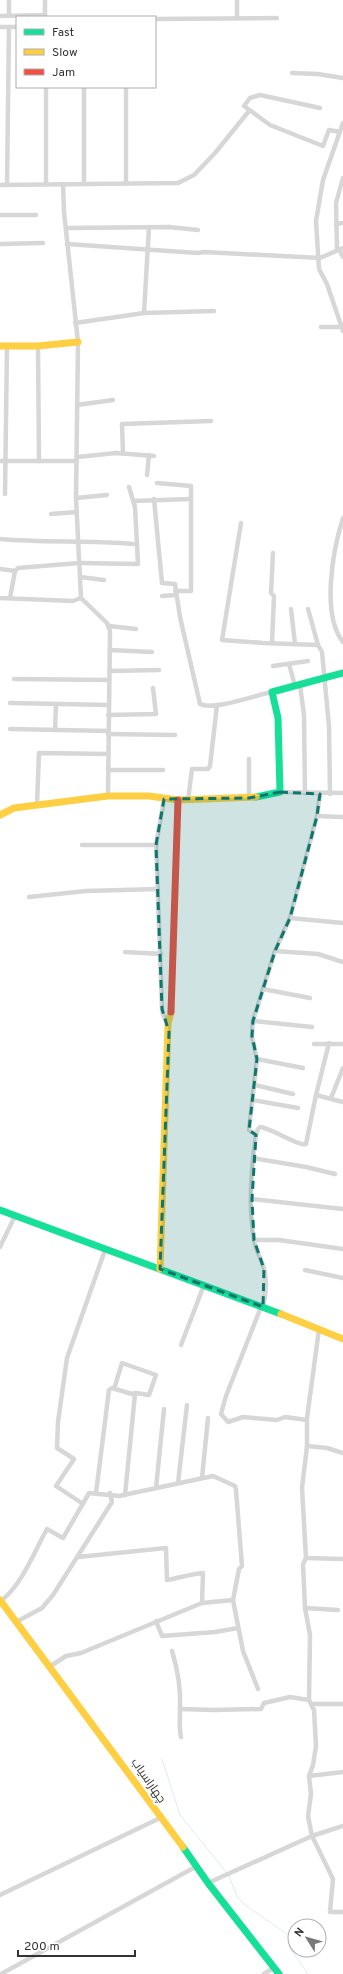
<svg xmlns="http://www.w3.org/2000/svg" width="343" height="1974" font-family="Overpass,Cairo,sans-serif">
  <rect width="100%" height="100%" fill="#fff"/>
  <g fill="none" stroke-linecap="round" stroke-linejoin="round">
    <!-- stream -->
    <g stroke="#ddebf3" stroke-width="1">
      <polyline points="162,1759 180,1815 227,1873"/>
      <polyline points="229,1876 237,1896 244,1904 288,1935 290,1939 290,1948 308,1974"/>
    </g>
    <!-- street -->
    <g stroke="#d7d7d7" stroke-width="4.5">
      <polyline points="9,0 9,15"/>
      <polyline points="45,0 45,17"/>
      <polyline points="0,16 45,15"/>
      <polyline points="237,18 237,0"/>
      <polyline points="155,19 277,18"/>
      <polyline points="0,27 17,27"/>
      <polyline points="292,73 318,74 343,78"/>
      <polyline points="46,87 46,184"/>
      <polyline points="126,87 126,183"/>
      <polyline points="320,108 260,95 250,98 244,106 270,125 323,146 329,130 340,132"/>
      <polyline points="343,123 323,180 316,221 319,269 327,284 343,331"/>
      <polyline points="84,183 84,87"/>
      <polyline points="7,184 9,27"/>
      <polyline points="63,184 64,212 78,342 76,498 81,598 107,623 110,631 108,796"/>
      <polyline points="0,185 178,183 194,175 215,153 249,111"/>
      <polyline points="0,215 36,215"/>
      <polyline points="336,224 343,223"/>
      <polyline points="66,228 169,227 198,230"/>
      <polyline points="0,244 43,243"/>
      <polyline points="67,244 198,253 204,252 320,258 343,248"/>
      <polyline points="339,249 343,257"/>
      <polyline points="337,250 336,203 343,178"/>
      <polyline points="144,313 149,227"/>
      <polyline points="75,323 144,313 214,311"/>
      <polyline points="321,327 342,327"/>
      <polyline points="38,346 39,461"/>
      <polyline points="77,405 113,400"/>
      <polyline points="123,454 122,424 211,421"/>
      <polyline points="77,457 116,453 154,456"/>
      <polyline points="0,461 77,461"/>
      <polyline points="147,475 149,455"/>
      <polyline points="157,483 191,486 191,591 175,591"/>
      <polyline points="5,494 7,346"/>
      <polyline points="76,498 107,495"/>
      <path d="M154,499L162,583L175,584L180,617L200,704C213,711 256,695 272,692"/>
      <polyline points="133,501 190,499"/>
      <polyline points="51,514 77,512"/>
      <path d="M343,518C333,549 321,615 343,642"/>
      <polyline points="241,523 222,640 263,643 318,645"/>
      <path d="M0,539C44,543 89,540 133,544"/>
      <polyline points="79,563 138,564 135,507 129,487"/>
      <polyline points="0,569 15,571 18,568 79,563"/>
      <polyline points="80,577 104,580"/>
      <polyline points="162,596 176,595"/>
      <polyline points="0,598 73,601 81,598"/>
      <polyline points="10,598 15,571"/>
      <polyline points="291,609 295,644"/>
      <polyline points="308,609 318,645 322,652 329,726 330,794"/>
      <polyline points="109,626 136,629"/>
      <polyline points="272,643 274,596 271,593 273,553"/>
      <polyline points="110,650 152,652"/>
      <polyline points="289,664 295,686"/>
      <polyline points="273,666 308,661"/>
      <polyline points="110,671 159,670"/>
      <polyline points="14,679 109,680"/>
      <polyline points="300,685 304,715 305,793"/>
      <polyline points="10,703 109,705"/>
      <polyline points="108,715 156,714 153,688"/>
      <polyline points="10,729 108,731"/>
      <polyline points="55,730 56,705"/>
      <polyline points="108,734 175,735"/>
      <polyline points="249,759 249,798"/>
      <polyline points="108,770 163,770"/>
      <polyline points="280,792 343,793"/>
      <polyline points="164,799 156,845 162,1009 163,1015 168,1024"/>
      <polyline points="188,800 192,769 208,769 210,766 217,705"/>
      <polyline points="37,804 39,753 108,754"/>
      <polyline points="317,816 343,817"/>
      <polyline points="82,845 156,845"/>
      <polyline points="29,897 86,891 158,889"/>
      <polyline points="290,918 343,923"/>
      <polyline points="275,951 318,954 343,962"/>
      <polyline points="125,952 161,954"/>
      <polyline points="263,989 310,998"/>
      <polyline points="253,1021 312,1027"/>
      <polyline points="314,1044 343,1044"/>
      <polyline points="257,1059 303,1068"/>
      <polyline points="255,1085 293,1094"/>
      <polyline points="316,1095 343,1102"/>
      <polyline points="331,1098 343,1068"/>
      <polyline points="253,1100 298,1108"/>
      <path d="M256,1135L258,1129L260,1127C271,1128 300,1147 306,1144L316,1095L329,1043"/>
      <polyline points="253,1158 306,1167 335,1174"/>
      <polyline points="252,1199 343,1209"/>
      <polyline points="254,1240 279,1240 343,1249"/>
      <polyline points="0,1247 15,1216"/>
      <polyline points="305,1270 343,1278"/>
      <polyline points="261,1307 226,1396 221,1414 228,1422 243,1417 277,1420 285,1417 307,1420"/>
      <path d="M263,1307C266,1295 267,1280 264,1268C261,1258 255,1249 254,1239C248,1205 251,1169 256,1135L249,1130L257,1059L252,1036L253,1021L275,951L290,918L317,816L320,794"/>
      <polyline points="319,1329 307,1418 307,1446 302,1488 306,1558 303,1564 305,1608 310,1635 309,1700 314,1710 316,1746 313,1765 309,1776 311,1794 308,1816 312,1836 333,1879 330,1912 343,1912"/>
      <polyline points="181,1345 204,1285"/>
      <polyline points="307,1446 327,1448 343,1453"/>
      <polyline points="202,1478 208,1418"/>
      <polyline points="178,1483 187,1405"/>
      <polyline points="156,1488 164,1409"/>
      <polyline points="96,1493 109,1390 112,1388 132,1394 136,1393 149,1395 156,1375 122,1363 114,1389"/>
      <polyline points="125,1495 135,1394"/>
      <polyline points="83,1504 56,1486 74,1459 57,1448 58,1422 67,1358 105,1250"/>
      <path d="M78,1557L166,1548L167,1580C180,1578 190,1574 203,1573L202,1603"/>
      <polyline points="306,1558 343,1559"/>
      <path d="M1,1601C23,1583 33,1554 47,1529L63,1538L89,1493L119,1496L213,1476L235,1486L236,1490L242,1566L239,1569L233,1600L243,1651L258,1689"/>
      <polyline points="305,1608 338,1610"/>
      <polyline points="156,1621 162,1636 215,1632 238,1628"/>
      <polyline points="16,1622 42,1608 53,1595 112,1502 110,1493"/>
      <path d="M172,1651C178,1670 181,1690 180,1710C180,1720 179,1728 181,1737"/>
      <polyline points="49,1667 66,1656 81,1653 202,1603 233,1600"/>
      <polyline points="311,1704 343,1704"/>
      <polyline points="180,1709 214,1710 261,1709 264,1703 290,1697 309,1700"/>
      <polyline points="309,1776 343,1772"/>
      <polyline points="208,1883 312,1836 343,1826"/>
      <polyline points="0,1895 160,1818"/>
      <polyline points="1,1974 197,1866"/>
      <polyline points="264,1974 275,1967"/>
    </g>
    <!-- fast -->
    <g stroke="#16e098" stroke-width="7">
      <polyline points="256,797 280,792 278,718 272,692 343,673"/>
      <polyline points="0,1210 281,1314"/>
      <polyline points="183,1847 208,1883 279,1974"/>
    </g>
    <!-- slow -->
    <g stroke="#ffcf43" stroke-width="7">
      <polyline points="0,346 38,346 78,342"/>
      <polyline points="0,815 14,808 108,796 149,796 178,800 256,797"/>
      <polyline points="160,1269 168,1024 171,1012"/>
      <polyline points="281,1314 343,1339"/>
      <polyline points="0,1600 183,1847"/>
    </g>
    <!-- jam -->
    <polyline stroke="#f24e42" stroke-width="7" points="171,1012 178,800"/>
  </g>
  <!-- marked area -->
  <path fill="#0f766e" fill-opacity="0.2" stroke="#0f766e" stroke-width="3" stroke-dasharray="8 5" stroke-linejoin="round" d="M280,792L320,794L317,816L290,918L275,951L253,1021L252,1036L257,1059L249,1130L256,1135L252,1199L254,1240L264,1269L263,1307L160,1269L169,1032L162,1009L156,845L164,799L249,798Z"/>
  <g text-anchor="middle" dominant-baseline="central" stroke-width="4" stroke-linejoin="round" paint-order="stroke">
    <!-- street labels -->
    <g font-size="12" fill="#333" stroke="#fff">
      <text transform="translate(148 1781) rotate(55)">چهاراسیاب</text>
    </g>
  </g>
  <!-- legend -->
  <rect x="16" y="16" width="140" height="72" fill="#ffffff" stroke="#adadad"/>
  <rect x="24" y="29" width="20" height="6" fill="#16e098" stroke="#adadad"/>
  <text x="52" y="36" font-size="12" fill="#333333">Fast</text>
  <rect x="24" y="49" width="20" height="6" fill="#ffcf43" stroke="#adadad"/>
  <text x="52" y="56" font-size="12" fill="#333333">Slow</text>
  <rect x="24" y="69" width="20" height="6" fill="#f24e42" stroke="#adadad"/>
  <text x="52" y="76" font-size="12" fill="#333333">Jam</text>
  <!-- north arrow -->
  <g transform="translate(307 1938) rotate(307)"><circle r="19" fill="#ffffff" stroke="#adadad"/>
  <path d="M0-3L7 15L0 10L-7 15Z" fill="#7a7a7a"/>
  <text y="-6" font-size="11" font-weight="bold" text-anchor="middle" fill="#333333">N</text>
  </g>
  <!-- scale -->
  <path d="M18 1950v6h117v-6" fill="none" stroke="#333333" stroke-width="2"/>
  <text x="24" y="1950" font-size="12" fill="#333333" stroke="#ffffff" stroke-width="3" paint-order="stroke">200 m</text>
</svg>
